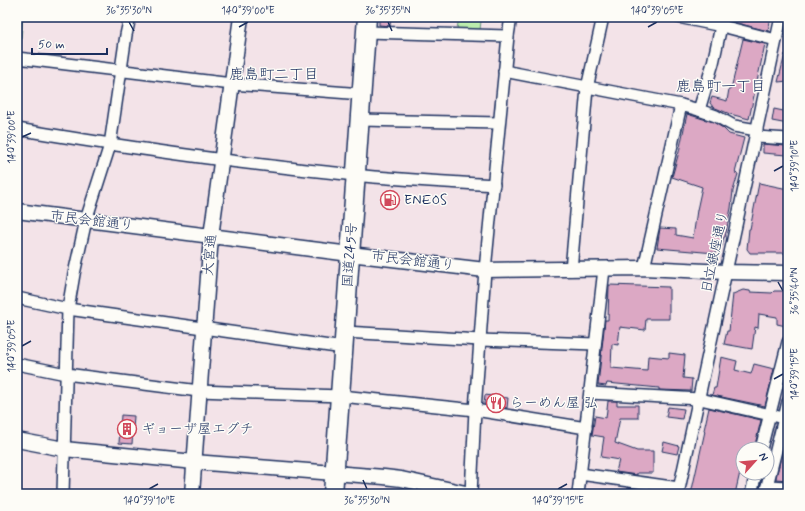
<svg xmlns="http://www.w3.org/2000/svg" width="805" height="511" font-family="Mynerve,'Klee One',sans-serif">
  <rect width="100%" height="100%" fill="#f3e3e8"/>
  <filter id="ink" filterUnits="userSpaceOnUse"><feTurbulence type="fractalNoise" baseFrequency=".025" numOctaves="2"/><feDisplacementMap in="SourceGraphic" scale="8" xChannelSelector="R" yChannelSelector="G"/><feConvolveMatrix kernelMatrix="1 2 1 2 8 2 1 2 1" color-interpolation-filters="sRGB"/></filter>
  <g filter="url(#ink)">
    <!-- green -->
    <g fill="#bcedad" stroke="#6c8e86">
      <polygon points="17,17 23,17 20,51 17,50"/>
      <polygon points="459,17 505,17 505,21 481,21 480,30 457,29"/>
    </g>
    <!-- building -->
    <g fill="#dca8c4" stroke="#1b2f5e">
      <polygon points="379,17 391,17 390,26 379,25"/>
      <polygon points="730,17 771,17 768,31 729,21"/>
      <polygon points="743,39 765,44 749,119 730,114 713,107 710,103 712,97 727,101 729,89 731,89"/>
      <polygon points="785,54 788,55 788,81 778,82"/>
      <polygon points="774,109 788,112 788,124 772,121"/>
      <polygon points="687,114 713,122 723,128 729,134 744,138 735,173 738,174 733,191 731,208 725,237 724,237 722,246 715,253 657,248 660,228 676,229 676,235 693,238 697,210 702,187 672,177 679,152"/>
      <polygon points="763,144 786,146 786,155 763,153"/>
      <polygon points="759,183 788,189 788,253 750,253 747,249 749,229 750,229"/>
      <polygon points="609,285 669,287 669,319 646,319 645,330 620,327 618,345 612,344 611,368 647,371 648,356 669,358 669,353 685,355 683,378 692,379 691,391 659,390 659,388 607,383 606,386 598,385 605,320 608,320"/>
      <polygon points="743,290 750,291 750,292 772,293 774,291 788,291 788,317 786,326 777,324 777,317 759,314 758,328 755,327 752,349 724,344 727,331 729,331 733,294"/>
      <polygon points="721,357 737,361 735,370 751,374 754,364 774,369 765,406 712,395 714,388 716,388"/>
      <polygon points="485,395 508,398 507,408 484,404"/>
      <polygon points="608,401 617,401 617,405 638,405 638,418 620,418 615,443 637,451 653,451 653,473 637,473 637,475 616,472 619,460 601,457 604,437 592,435 595,416 606,418"/>
      <polygon points="668,407 684,409 682,419 666,417"/>
      <polygon points="709,408 761,420 754,449 743,449 743,469 741,468 735,494 691,494 705,431 704,430"/>
      <polygon points="121,415 134,416 132,444 119,443"/>
      <polygon points="788,431 788,480 776,479 776,477"/>
      <polygon points="664,442 679,446 677,454 662,451"/>
      <polygon points="628,488 637,489 637,494 626,494"/>
    </g>
    <g fill="none" stroke-linecap="round" stroke-linejoin="round">
      <defs>
        <g id="minor">
          <polyline points="678,17 722,26 776,40"/>
          <polyline points="366,32 508,36"/>
          <polyline points="17,58 232,84 362,94"/>
          <polyline points="504,71 681,105"/>
          <polyline points="699,110 716,116 734,126 757,130"/>
          <polyline points="360,120 499,123"/>
          <path d="M17,129C129,148 242,164 355,175C401,180 448,182 494,185"/>
          <polyline points="756,137 788,139"/>
          <polyline points="644,268 681,105 699,110 713,63 723,17"/>
          <polyline points="571,270 587,88 603,17"/>
          <polyline points="17,298 68,309 344,348"/>
          <polyline points="345,332 480,340 595,344"/>
          <polyline points="17,364 66,374 199,391 341,396 475,410 586,428"/>
          <polyline points="590,393 700,399 788,419"/>
          <polyline points="761,449 788,342"/>
          <polyline points="580,474 679,488"/>
          <polyline points="767,486 788,487"/>
          <polyline points="63,494 68,309 74,274 86,220 110,145 126,35 130,17"/>
          <polyline points="471,494 475,410 485,270 508,36 511,17"/>
          <polyline points="578,494 604,269"/>
          <polyline points="678,494 781,17"/>
          <polyline points="751,494 756,473"/>
          <polyline points="765,494 788,402"/>
        </g>
        <g id="tertiary">
          <polyline points="17,211 350,254 485,270 644,268 726,272 788,273"/>
          <polyline points="17,440 64,449 194,462 384,477 401,479 470,494"/>
          <polyline points="192,494 211,236 241,17"/>
        </g>
        <polyline id="trunk" points="333,494 367,17"/>
      </defs>
      <!-- minor casing -->
      <use href="#minor" stroke="#1b2f5e" stroke-width="14"/>
      <!-- tertiary casing -->
      <use href="#tertiary" stroke="#1b2f5e" stroke-width="17"/>
      <!-- trunk casing -->
      <use href="#trunk" stroke="#1b2f5e" stroke-width="21"/>
      <!-- minor -->
      <use href="#minor" stroke="#fdfcf7" stroke-width="11"/>
      <!-- tertiary -->
      <use href="#tertiary" stroke="#fdfcf7" stroke-width="14"/>
      <!-- trunk -->
      <use href="#trunk" stroke="#fdfcf7" stroke-width="18"/>
    </g>
  </g>
  <!-- ticks -->
  <path fill="none" stroke="#1b2f5e" stroke-width="1.5" d="M129,22L134,31M388,22L392,31M239,27L248,22M648,27L657,22M22,137L31,133M774,171L783,166M778,282L783,291M22,346L31,341M774,379L783,374M363,480L367,489M149,489L158,484M558,489L567,484"/>
  <!-- icons -->
  <defs>
    <symbol id="fuel-ring" viewBox="-11 -11 22 22"><circle r="9.5" fill="#fdfcf7" stroke="#d1495b" stroke-width="1.5"/><path d="M-5.5-6h7V0h2V4h1.3V-2.5L3-4.5l.8-.8L6-3V5H2.5V1h-1V6h-7ZM-4.2-4.7v3.2H.2V-4.7Z" fill="#d1495b"/></symbol>
    <symbol id="restaurant-ring" viewBox="-11 -11 22 22"><circle r="9.5" fill="#fdfcf7" stroke="#d1495b" stroke-width="1.5"/><path d="M-5-6h1v4h1v-4h1v4h1v-4h1v5L-1.5 .5V6h-2V.5L-5-1ZM5-6V6H3V1.5H1.5Q1.5-4 5-6Z" fill="#d1495b"/></symbol>
    <symbol id="building-ring" viewBox="-11 -11 22 22"><circle r="9.5" fill="#fdfcf7" stroke="#d1495b" stroke-width="1.5"/><path d="M-4-6H4V6H1V3H-1V6H-4ZM-2.5-4.3h1.7v1.8h-1.7ZM.8-4.3h1.7v1.8H.8ZM-2.5-1h1.7V.8h-1.7ZM.8-1h1.7V.8H.8Z" fill="#d1495b"/></symbol>
  </defs>
  <g fill-rule="evenodd">
    <use href="#fuel-ring" x="379" y="189" width="22" height="22"/>
    <use href="#restaurant-ring" x="485" y="392" width="22" height="22"/>
    <use href="#building-ring" x="116" y="418" width="22" height="22"/>
  </g>
  <g text-anchor="middle" dominant-baseline="central" stroke-width="3" stroke-linejoin="round" paint-order="stroke">
    <!-- poi labels -->
    <g font-size="14" fill="#1b2f5e" stroke="#fdfcf7" text-anchor="start">
      <text x="404" y="200">ENEOS</text>
      <text x="510" y="403">らーめん屋 弘</text>
      <text x="141" y="429">ギョーザ屋エグチ</text>
    </g>
    <!-- street labels -->
    <g font-size="14" fill="#1b2f5e" stroke="#fdfcf7">
      <text transform="translate(92 221) rotate(7)">市民会館通り</text>
      <text transform="translate(715 252) rotate(-78)">日立銀座通り</text>
      <text transform="translate(210 255) rotate(-85)">大宮通</text>
      <text transform="translate(350 255) rotate(-86)">国道245号</text>
      <text transform="translate(413 261) rotate(7)">市民会館通り</text>
    </g>
    <!-- neighbourhood labels -->
    <g font-size="15" fill="#1b2f5e" stroke="#fdfcf7">
      <text x="274" y="75">鹿島町二丁目</text>
      <text x="721" y="87">鹿島町一丁目</text>
    </g>
  </g>
  <!-- margin -->
  <rect width="805" height="511" fill="none" stroke="#fdfcf7" stroke-width="44"/>
  <!-- north arrow -->
  <g transform="translate(755 461) rotate(63)"><circle r="19" fill="#fdfcf7" stroke="#a3aaba"/>
  <path d="M0-3L7 15L0 10L-7 15Z" fill="#d1495b"/>
  <text y="-6" font-size="11" font-weight="bold" text-anchor="middle" fill="#1b2f5e">N</text>
  </g>
  <!-- scale -->
  <path d="M32 48v6h75v-6" fill="none" stroke="#1b2f5e" stroke-width="2"/>
  <text x="38" y="48" font-size="12" fill="#1b2f5e" stroke="#fdfcf7" stroke-width="3" paint-order="stroke">50 m</text>
  <rect x="22" y="22" width="761" height="467" fill="none" stroke="#1b2f5e" stroke-width="1.5"/>
  <g font-size="10" text-anchor="middle" fill="#1b2f5e">
    <text x="129" y="14">36°35'30"N</text>
    <text x="248" y="14">140°39'00"E</text>
    <text x="388" y="14">36°35'35"N</text>
    <text x="657" y="14">140°39'05"E</text>
    <text transform="translate(11 137) rotate(-90)" y="4">140°39'00"E</text>
    <text transform="translate(794 166) rotate(-90)" y="4">140°39'10"E</text>
    <text transform="translate(794 291) rotate(-90)" y="4">36°35'40"N</text>
    <text transform="translate(11 346) rotate(-90)" y="4">140°39'05"E</text>
    <text transform="translate(794 374) rotate(-90)" y="4">140°39'15"E</text>
    <text x="149" y="504">140°39'10"E</text>
    <text x="367" y="504">36°35'30"N</text>
    <text x="558" y="504">140°39'15"E</text>
  </g>
</svg>
